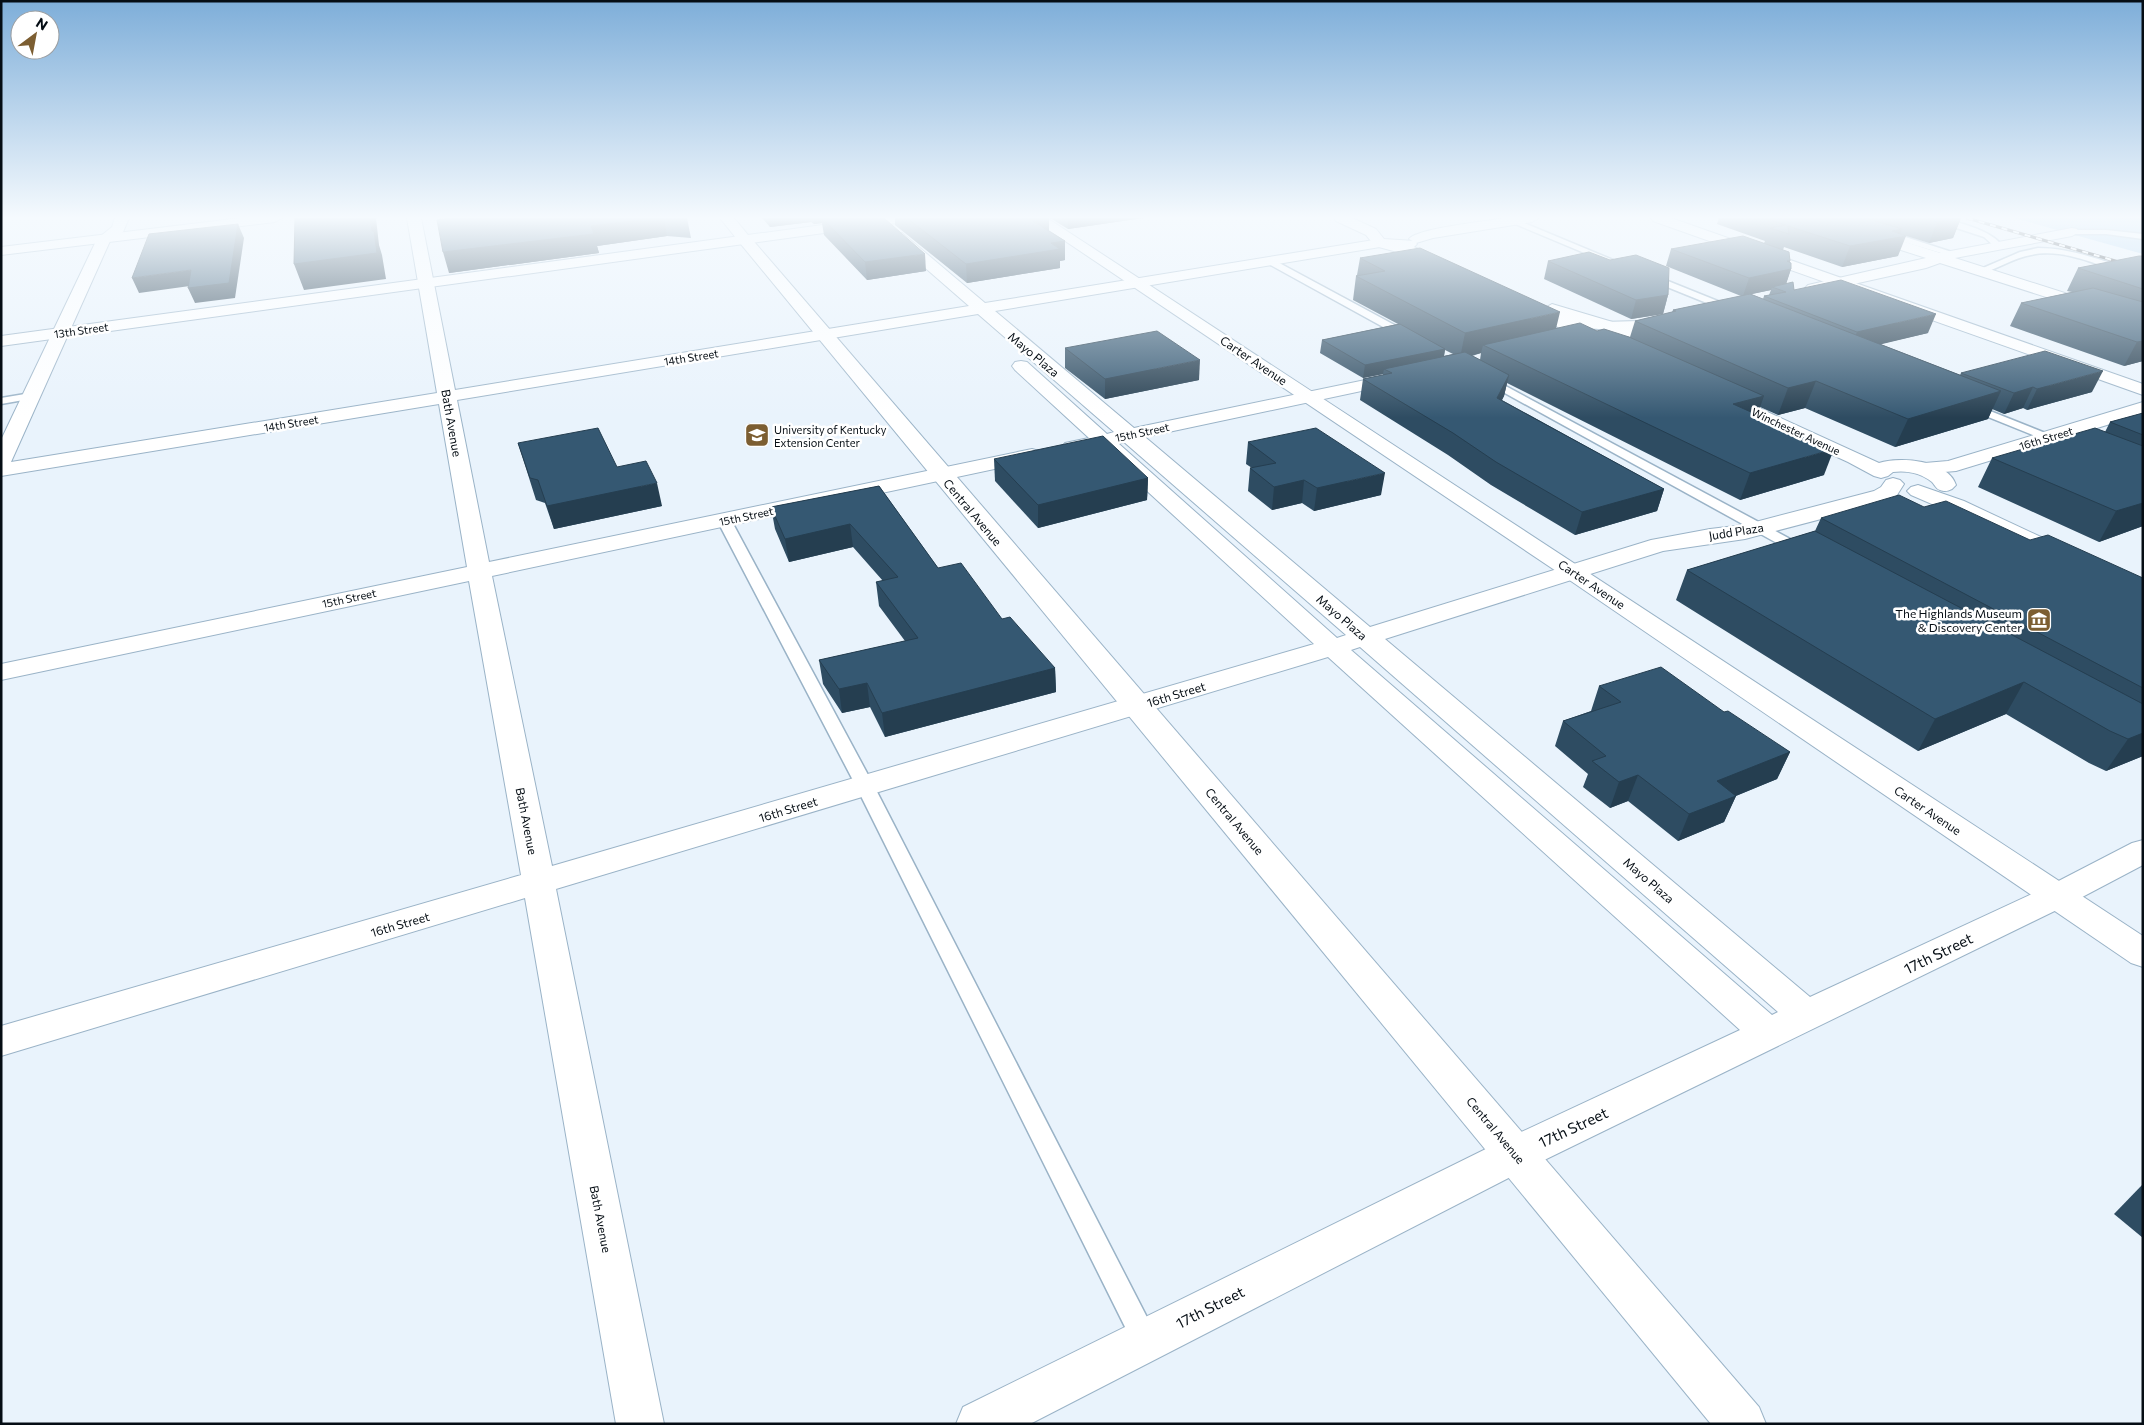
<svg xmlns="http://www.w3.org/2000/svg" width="2144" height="1425" font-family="Commissioner,sans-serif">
  <rect width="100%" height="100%" fill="#e9f3fc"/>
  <!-- green -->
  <polygon fill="#aad1ef" points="2014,218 2143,218 2143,254"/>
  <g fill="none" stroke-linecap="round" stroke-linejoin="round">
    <defs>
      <g id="service">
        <polygon points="1501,218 1512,218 1613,260 1606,262"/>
        <path d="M1926,218C1948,218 1988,228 2002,245L1995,247L1984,237Z"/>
        <polygon points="2069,230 2106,230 2143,234 2143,239 2106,234 2072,234 2068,232"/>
        <polygon points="1881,231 1887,231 1958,254 1951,256 1881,235"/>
        <path d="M2038,248C2074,248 2109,263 2143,274V280C2108,270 2068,247 2031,255C2013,258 1998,269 1980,274L1976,271L2020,252Z"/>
        <polygon points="1270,258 1413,335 1414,337 1413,339 1405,339 1267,263 1266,261"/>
        <polygon points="1648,273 1735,308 1737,310 1732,313 1729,312 1645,278 1644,276"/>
        <polygon points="1487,376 1807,548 1809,551 1807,554 1797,554 1483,381 1482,379"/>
        <polygon points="31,393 36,396 35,398 1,404 1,398"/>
        <polygon points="1970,403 2063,440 2065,442 2063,444 2055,444 1966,408 1964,406"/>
        <polygon points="724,516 731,520 874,786 1154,1331 1158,1340 1154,1349 1145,1353 1136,1349 856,786 717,520"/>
      </g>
      <g id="minor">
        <path d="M115,218H129L123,232L110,241L11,462L437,393L407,218H421L455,390L969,306L892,239L890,236L892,233H902L985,303L1380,239L1385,240L1387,243L1385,246L1380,247L995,311L1134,428L1399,373L1405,374L1408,378L1405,382L1399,383L1145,437L1370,627L1651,540L1710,529L1744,525L1874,491L1881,487L1886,480L1893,478L1900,480L1904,484L1897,495L1890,501L1745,539L1663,551L1385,639L1810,997L2045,888L2132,843L2143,840V865L2069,904L1530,1167L1030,1424H956L963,1407L1502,1141L1740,1030L1328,657L556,889L664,1424H616L525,898L1,1056V1026L521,875L469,581L1,680V664L467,567L439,404L1,476V440L97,239L112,227ZM978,314L1114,432L1107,434L1027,362L1021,361L1015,362L1012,366L1015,370L1089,438L1065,443L1062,447L1065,451L1072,453L1099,447L1314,644L552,866L492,576L1032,461L1039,459L1042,455L1039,451L1032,449L489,562L457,400ZM1124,442L1346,635L1337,638L1118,443ZM1360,647L1778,1012L1772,1015L1351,650Z"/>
        <path d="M1506,218H1539L1532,222L1433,238L1416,243L1409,239C1418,228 1489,221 1506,218Z"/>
        <polygon points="1808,218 1829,218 1940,253 2072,228 2077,229 2079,232 2072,236 1955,258 2143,318 2143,328 1940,263 1926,268 1813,293 1808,291 1805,288 1808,285 1926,258 1810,221"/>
        <path d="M1671,314L1677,316L1679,319L1677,322C1652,329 1626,335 1601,328L1599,325L1601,322L1639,321Z"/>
        <polygon points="2143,402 2143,414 1956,471 1920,474 1913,472 1910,468 1913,464 1948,461"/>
      </g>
      <g id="tertiary">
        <polygon points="1031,218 1047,218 2143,936 2143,967 2131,963 1565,577"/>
        <polygon points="745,236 750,237 1759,1407 1766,1424 1711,1424 740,243 738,240"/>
      </g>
      <g id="secondary">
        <polygon points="720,218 734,218 752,240 750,243 740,243"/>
        <polygon points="1334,218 1352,218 1376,229 1384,239 1415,241 1417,244 1414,247 1448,263 1450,266 1448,269 1438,269 1412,256 1375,246 1366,235 1336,221"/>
        <path d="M1525,299L1545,308L1552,304L1616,323L1633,331L1635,338L1633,342C1620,345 1619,335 1609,331C1598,327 1586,330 1575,328C1583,337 1598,334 1604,343L1602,347L1596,348L1567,340L1558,327L1519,307L1517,304L1519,301Z"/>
        <path d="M1724,392L1879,463C1900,456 1948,460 1956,485L1952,489C1948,491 1945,492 1940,490C1936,489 1935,485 1932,482C1921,473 1906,470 1893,472L1888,476L1881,478L1874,476L1848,462L1717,402L1715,398L1717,394Z"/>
        <polygon points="1918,485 1964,501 2043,538 2046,543 2043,548 2035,550 2027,548 1948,511 1911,495 1907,491 1911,487"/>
      </g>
      <g id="primary">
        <polygon points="241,218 282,218 275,222 1,255 1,247"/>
        <polygon points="874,218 911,218 904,222 1,346 1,336"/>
      </g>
      <polygon id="trunk" points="1651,218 1671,218 2143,384 2143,395 1653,221"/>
    </defs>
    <!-- service casing -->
    <use href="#service" stroke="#9ab3c7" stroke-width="3"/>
    <!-- minor casing -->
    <use href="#minor" stroke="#9ab3c7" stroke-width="2"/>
    <!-- tertiary casing -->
    <use href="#tertiary" stroke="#9ab3c7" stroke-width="2"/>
    <!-- secondary casing -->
    <use href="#secondary" stroke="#9ab3c7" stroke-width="2"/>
    <!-- primary casing -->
    <use href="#primary" stroke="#9ab3c7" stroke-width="2"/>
    <!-- trunk casing -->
    <use href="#trunk" stroke="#9ab3c7" stroke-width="2"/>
    <!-- service -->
    <use href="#service" fill="#fff" fill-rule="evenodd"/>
    <!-- minor -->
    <use href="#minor" fill="#fff" fill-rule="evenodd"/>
    <!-- tertiary -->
    <use href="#tertiary" fill="#fff" fill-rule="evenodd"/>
    <!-- secondary -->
    <use href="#secondary" fill="#fff" fill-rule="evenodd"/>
    <!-- primary -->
    <use href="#primary" fill="#fff" fill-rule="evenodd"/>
    <!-- trunk -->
    <use href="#trunk" fill="#fff" fill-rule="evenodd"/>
    <defs>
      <polyline id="rail" points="1967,218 2143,269"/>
    </defs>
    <!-- rail casing -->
    <use href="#rail" stroke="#232c33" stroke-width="3"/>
    <!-- rail -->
    <use href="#rail" stroke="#fff" stroke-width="2" stroke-dasharray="6" stroke-linecap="butt"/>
  </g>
  <!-- wall -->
  <g fill="#2e4c62" fill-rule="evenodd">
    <polygon points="449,218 687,218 691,238 667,236 597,246 599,253 449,273"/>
    <polygon points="762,218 884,218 926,271 867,280 824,235 822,223 814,224 811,222 770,227"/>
    <polygon points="895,218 1049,218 1049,231 1065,241 1065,260 1060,261 1060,268 967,283 895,225"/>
    <polygon points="1050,218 1143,218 1068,229"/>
    <path d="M1719,218H1961L1953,238L1929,243L1900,234L1898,256L1842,267L1784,247L1783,250L1790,262L1791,269L1786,284L1794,290L1928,333L1880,344L1960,375L1961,373L2092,392L2027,410L2023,408L2004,414L1992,409L1988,419L1895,447L1805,408L1778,415L1760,407L1757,415L1824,475L1740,500L1507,383L1504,396L1502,400L1664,489L1657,511L1575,535L1491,485L1448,455L1360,400L1363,379L1383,375V374L1363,378L1320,353L1322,340L1398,324L1353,300L1356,276L1357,275L1360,258L1556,328L1597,331L1630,337L1635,321L1672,312L1673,310L1741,296L1666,266L1671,249L1764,243L1765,241L1717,224ZM1771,290L1769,295L1764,296L1763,299L1751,294ZM1445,350L1453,354L1444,356ZM1481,353L1480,360L1472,356Z"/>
    <polygon points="2143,256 2143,361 2124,366 2010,326 2021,303 2072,292 2067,291 2078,268"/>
    <polygon points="1548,261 1668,295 1663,314 1631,319 1544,279"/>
    <polygon points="1065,348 1199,380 1105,399 1065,368"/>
    <polygon points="2143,413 2143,526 2099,542 1978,487 1992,458 2105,432 2110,422"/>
    <polygon points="1248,442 1381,495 1314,511 1302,503 1272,510 1248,491 1250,468 1252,468 1246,464"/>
    <polygon points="518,443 617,467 662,506 554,529 545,503 536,500"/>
    <polygon points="994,459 1148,478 1147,500 1038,528 995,481"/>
    <polygon points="879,486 938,568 1002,619 1055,668 1056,692 885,737 870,707 842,713 823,684 819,660 905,641 879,606 876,582 883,581 853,547 789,562 775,529 771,507"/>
    <polygon points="1821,518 2030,540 2143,578 2143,756 2106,771 2089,763 2006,714 1918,751 1676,600 1687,570 1815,531"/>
    <polygon points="1599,686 1724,712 1790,752 1777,779 1736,796 1724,822 1678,841 1628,801 1610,808 1583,787 1588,774 1555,746 1563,721 1591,711"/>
    <polygon points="2143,1184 2143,1238 2114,1214"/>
  </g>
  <!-- shaded-wall -->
  <g fill="#253e50">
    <polygon points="370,218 376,218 379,245 382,255 386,279 304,290 294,264 372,231"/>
    <polygon points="656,218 664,218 667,236 597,246 599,253 449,273 443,252 591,226"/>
    <polygon points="768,218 811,218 811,222 770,227"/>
    <polygon points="813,218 856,218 822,218 822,223 814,224"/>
    <polygon points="1027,218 1049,218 1049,232"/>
    <polygon points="1068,218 1143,218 1068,229"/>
    <polygon points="1961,218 1953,238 1929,243 1937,222"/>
    <polygon points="238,224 244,238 235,298 195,303 188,288"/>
    <polygon points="1902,229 1899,237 1906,236 1898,256 1842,267 1850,246 1892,231"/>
    <polygon points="1065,241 1065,260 1060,261 1060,268 967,283 966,264 1051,243"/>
    <polygon points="925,254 926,271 867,280 865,262"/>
    <polygon points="1787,261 1790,261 1787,270 1791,269 1785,287 1772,287 1771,290 1743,296 1749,278"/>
    <polygon points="191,270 197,285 139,293 132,278"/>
    <polygon points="1668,295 1663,314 1631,319 1636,300"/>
    <polygon points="1560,312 1554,337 1483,345 1481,353 1460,358 1465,333"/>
    <polygon points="1936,314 1928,333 1849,352 1857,332"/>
    <polygon points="2143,341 2143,361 2124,366 2137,342"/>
    <polygon points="1445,349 1443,362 1384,369 1383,374 1363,378 1365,365"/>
    <polygon points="1200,360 1199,380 1105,399 1105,379"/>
    <polygon points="2103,371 2092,392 2027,410 2037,389"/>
    <polygon points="1509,375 1504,396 1492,418 1497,398"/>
    <polygon points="1816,381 1805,408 1778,415 1788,388"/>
    <polygon points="2033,387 2023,408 2004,414 2014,393"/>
    <polygon points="2001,391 1988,419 1895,447 1908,419"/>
    <polygon points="1764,396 1755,421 1733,404"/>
    <polygon points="1834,449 1824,475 1740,500 1750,473"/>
    <polygon points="1385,473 1381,495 1314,511 1317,488"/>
    <polygon points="1148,478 1147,500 1038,528 1038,505"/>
    <polygon points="1304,480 1302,503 1272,510 1274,487"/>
    <polygon points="657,483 662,506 554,529 547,506"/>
    <polygon points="1664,489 1657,511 1575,535 1582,512"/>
    <polygon points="2143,503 2143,526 2099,542 2116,511"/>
    <polygon points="850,524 853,547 789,562 785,539"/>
    <polygon points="1055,668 1056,692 885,737 882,713"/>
    <polygon points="2024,682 2006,714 1918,751 1935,719"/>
    <polygon points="867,683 870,707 842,713 839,689"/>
    <polygon points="2143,733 2143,756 2106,771 2128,739"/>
    <polygon points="1790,752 1777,779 1706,808 1717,781"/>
    <polygon points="1638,775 1628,801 1610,808 1619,782"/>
    <polygon points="1736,796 1724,822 1678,841 1689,814"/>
  </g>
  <!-- building -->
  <g fill="#355872" stroke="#253e50">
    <polygon points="295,218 370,218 372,231 374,231 377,253 294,264"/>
    <polygon points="449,218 656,218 591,226 594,234 443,252 437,220"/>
    <polygon points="822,218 884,218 925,254 865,262"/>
    <polygon points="907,218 1028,218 1065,241 1051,243 1060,249 966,264"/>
    <polygon points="1765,218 1865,218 1902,229 1892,231 1906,236 1850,246 1788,226 1789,234 1770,228 1786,225"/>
    <polygon points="1923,218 1960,218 1937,222"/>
    <polygon points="238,224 229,283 188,288 191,270 132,278 149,234"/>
    <polygon points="1743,236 1789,252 1790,261 1787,261 1791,263 1791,269 1749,278 1671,249"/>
    <polygon points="1420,248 1560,312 1465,333 1356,276 1385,271 1360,258"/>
    <polygon points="1589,252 1610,260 1636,255 1669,268 1668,295 1636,300 1548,261"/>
    <polygon points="2139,256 2143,256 2143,289 2078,268"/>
    <polygon points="1841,280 1936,314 1857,332 1764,296 1786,292 1772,287 1793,282 1794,290"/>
    <polygon points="2093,288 2143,302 2143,341 2137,342 2021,303"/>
    <polygon points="1750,294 2001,391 1908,419 1816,381 1788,388 1635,321 1676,311 1673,310"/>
    <polygon points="1580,323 1597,331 1604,329 1629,337 1764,396 1733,404 1834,449 1750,473 1483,345"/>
    <polygon points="1400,324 1445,349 1365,365 1322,340"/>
    <polygon points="1157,331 1200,360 1105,379 1065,348"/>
    <polygon points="2045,351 2103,371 2037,389 2033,387 2014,393 1961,373"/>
    <polygon points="1465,352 1509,375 1497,398 1664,489 1582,512 1496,462 1453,433 1363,379 1392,373 1384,369"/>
    <polygon points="2143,413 2143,435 2110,422"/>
    <polygon points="598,428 617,467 646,461 657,483 547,506 538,480 530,478 518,443"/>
    <polygon points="1316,428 1385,473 1317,488 1304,480 1274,487 1250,468 1276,463 1248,442"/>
    <polygon points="2095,428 2143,446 2143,503 2116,511 1992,458"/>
    <polygon points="1103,436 1148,478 1038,505 994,459"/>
    <polygon points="879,486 938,568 961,563 1002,619 1010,617 1055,668 882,713 867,683 839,689 819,660 918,638 876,582 898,577 850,524 785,539 771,507"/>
    <polygon points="1899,495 1924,507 1946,501 2030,540 2048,535 2143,578 2143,688 1821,518"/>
    <polygon points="1815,531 2143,704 2143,733 2128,739 2110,731 2024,682 1935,719 1687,570"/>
    <polygon points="1661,667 1724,712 1728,711 1790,752 1717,781 1736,796 1689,814 1638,775 1619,782 1592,761 1606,756 1563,721 1621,702 1599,686"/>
  </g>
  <!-- sky -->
  <linearGradient id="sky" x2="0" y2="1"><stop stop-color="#7eaed9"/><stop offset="0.52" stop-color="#f5fafe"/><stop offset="1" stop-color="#f5fafe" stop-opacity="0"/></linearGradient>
  <rect width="2144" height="418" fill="url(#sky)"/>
  <!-- icons -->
  <defs>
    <symbol id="school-square" viewBox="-11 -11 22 22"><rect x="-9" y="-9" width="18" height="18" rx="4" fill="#7c5e32" stroke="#fff"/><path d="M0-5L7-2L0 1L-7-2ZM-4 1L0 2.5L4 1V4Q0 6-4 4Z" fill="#fff"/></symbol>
    <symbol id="museum-square" viewBox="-11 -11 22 22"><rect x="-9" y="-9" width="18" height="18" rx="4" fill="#7c5e32" stroke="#fff"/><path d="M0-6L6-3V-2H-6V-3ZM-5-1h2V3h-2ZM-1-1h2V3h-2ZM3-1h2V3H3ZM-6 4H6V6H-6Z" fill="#fff"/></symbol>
  </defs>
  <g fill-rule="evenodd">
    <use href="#school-square" x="743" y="421" width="28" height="28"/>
    <use href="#museum-square" x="2025" y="606" width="28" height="28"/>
  </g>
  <g text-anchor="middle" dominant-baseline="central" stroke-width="5" stroke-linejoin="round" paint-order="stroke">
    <!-- far-street labels -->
    <g font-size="11" fill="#050d14" stroke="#fff">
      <text transform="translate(81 330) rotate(-8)">13th Street</text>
      <text transform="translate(691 357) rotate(-9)">14th Street</text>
      <text transform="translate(291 423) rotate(-9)">14th Street</text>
      <text transform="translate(1796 431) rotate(25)">Winchester Avenue</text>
      <text transform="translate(1142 432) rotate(-12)">15th Street</text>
      <text transform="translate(2046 438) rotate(-17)">16th Street</text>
      <text transform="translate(746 516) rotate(-12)">15th Street</text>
      <text transform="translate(349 598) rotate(-12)">15th Street</text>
    </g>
    <!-- far-poi labels -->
    <g font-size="11" fill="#050d14" stroke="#fff" text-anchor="start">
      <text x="774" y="429">University of Kentucky<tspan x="774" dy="13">Extension Center</tspan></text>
    </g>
    <!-- street labels -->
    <g font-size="12" fill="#050d14" stroke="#fff">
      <text transform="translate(1034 354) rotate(40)">Mayo Plaza</text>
      <text transform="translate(1254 360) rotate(34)">Carter Avenue</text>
      <text transform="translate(452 423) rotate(80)">Bath Avenue</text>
      <text transform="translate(973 512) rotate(50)">Central Avenue</text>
      <text transform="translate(1736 531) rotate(-9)">Judd Plaza</text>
      <text transform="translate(1592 584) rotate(34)">Carter Avenue</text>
      <text transform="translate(1342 617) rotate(41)">Mayo Plaza</text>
      <text transform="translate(1176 694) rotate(-17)">16th Street</text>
      <text transform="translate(788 809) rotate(-17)">16th Street</text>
      <text transform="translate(1928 810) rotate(34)">Carter Avenue</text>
      <text transform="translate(527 821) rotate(79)">Bath Avenue</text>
      <text transform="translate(1235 821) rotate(50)">Central Avenue</text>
      <text transform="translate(1649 880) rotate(41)">Mayo Plaza</text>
      <text transform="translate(400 924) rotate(-16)">16th Street</text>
      <text transform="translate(1496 1130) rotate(50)">Central Avenue</text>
      <text transform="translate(601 1219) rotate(79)">Bath Avenue</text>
    </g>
    <!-- poi labels -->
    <g font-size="12" fill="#050d14" stroke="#fff" text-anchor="end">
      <text x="2022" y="613">The Highlands Museum<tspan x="2022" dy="14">&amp; Discovery Center</tspan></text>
    </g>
    <!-- near-street labels -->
    <g font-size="15" fill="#050d14" stroke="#fff">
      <text transform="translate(1938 953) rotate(-26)">17th Street</text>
      <text transform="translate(1573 1127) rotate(-25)">17th Street</text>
      <text transform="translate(1210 1307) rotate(-27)">17th Street</text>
    </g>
  </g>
  <!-- border -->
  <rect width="2144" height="1425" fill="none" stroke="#050d14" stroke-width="5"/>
  <!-- north arrow -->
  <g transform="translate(35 35) rotate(32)"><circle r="24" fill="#ffffff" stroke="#9b9ea1"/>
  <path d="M0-4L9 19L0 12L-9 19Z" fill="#7c5e32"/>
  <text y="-8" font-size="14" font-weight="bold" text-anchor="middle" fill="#050d14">N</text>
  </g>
</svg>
